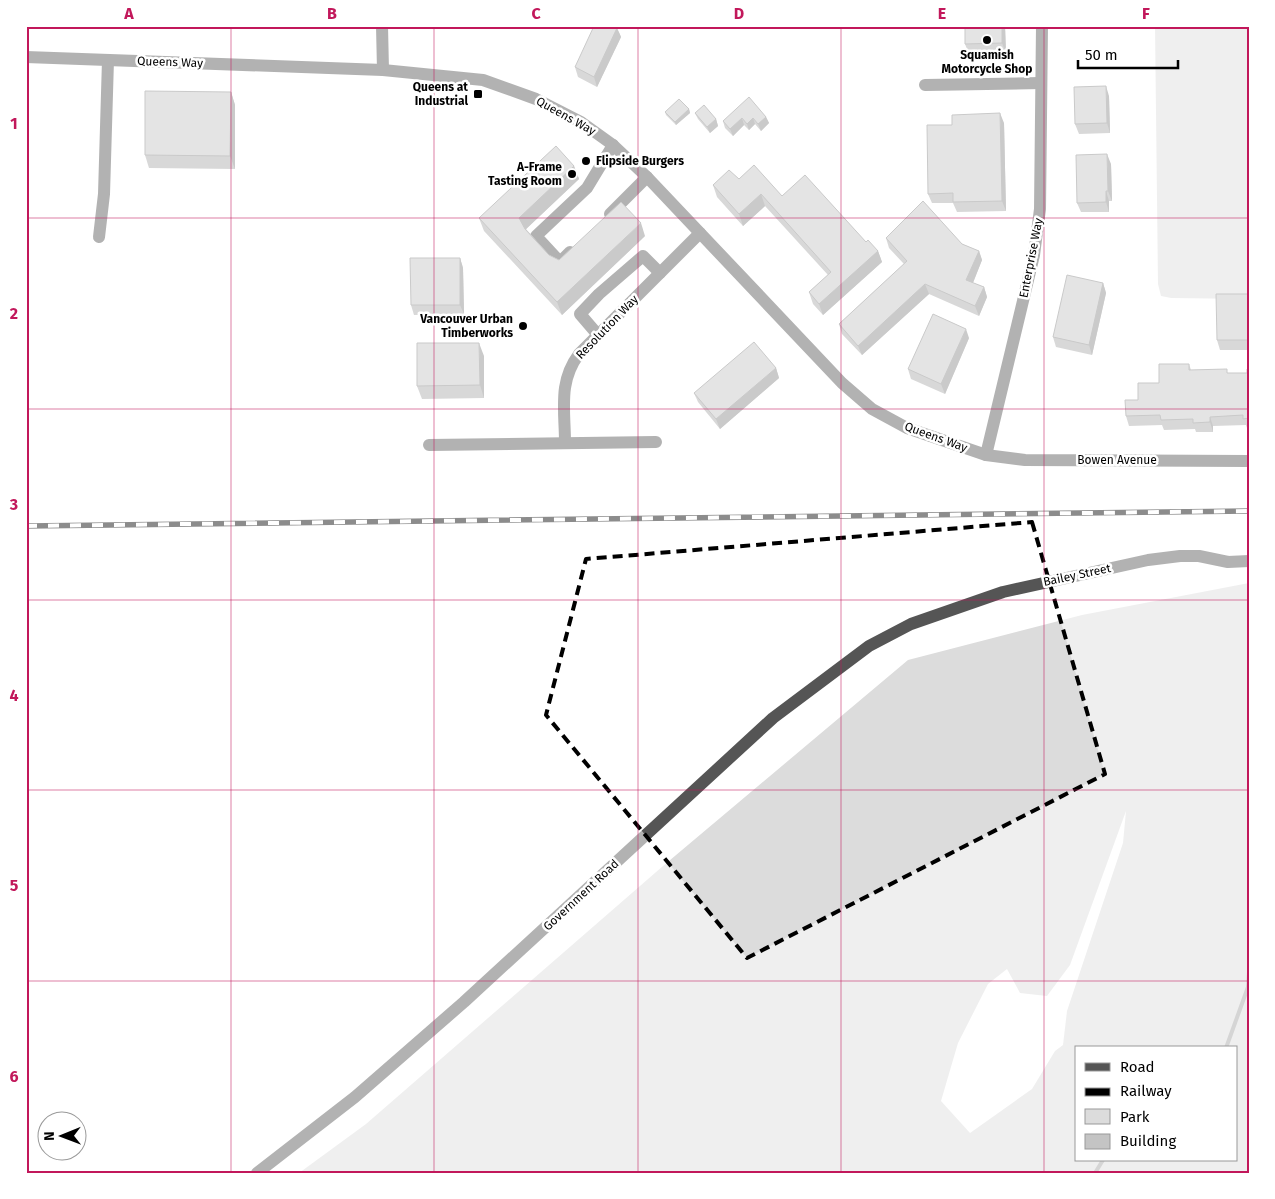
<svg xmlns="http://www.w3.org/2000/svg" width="1275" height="1199" font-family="'Fira Sans',sans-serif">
  <rect width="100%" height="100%" fill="#fff"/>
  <!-- green -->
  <g fill="#dcdcdc" fill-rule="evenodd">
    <polygon points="1155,26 1249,26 1249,299 1171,298 1161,296 1158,284"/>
    <path d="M1249,583V1173H299L366,1124L663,866L908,660L1082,615ZM1126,811L1123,843L1067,1011L1063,1045L1055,1051L1032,1089L970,1133L941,1101L958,1043L988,984L1007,969L1020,993L1047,996L1070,965ZM1076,1048H1236V1160H1076Z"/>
  </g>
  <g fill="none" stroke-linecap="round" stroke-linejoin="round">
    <!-- stream -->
    <g stroke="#a3a3a3" stroke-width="4">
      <polyline points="1226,1048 1248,987 1249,972"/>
      <polyline points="1095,1173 1103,1160"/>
    </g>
    <!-- minor -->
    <g stroke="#555" stroke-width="12">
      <polyline points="382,26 383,70"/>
      <polyline points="26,57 383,70 483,80 536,99 581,122 613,145 647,177 842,383 872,409 907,428 986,455 1025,460 1249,461"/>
      <polyline points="925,85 1041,83"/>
      <polyline points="610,214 647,177"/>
      <polyline points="99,237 104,194 108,60"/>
      <polyline points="570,252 560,262 536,236 587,188 613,145"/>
      <polyline points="598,335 580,314 599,294 643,256 660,273"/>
      <path d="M565,443C565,410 558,382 579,354L700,233"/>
      <polyline points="429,445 656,442"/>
      <polyline points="986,455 1034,255 1040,209 1042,26"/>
      <polyline points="257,1173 355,1097 464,1002 773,718 869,646 911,624 1003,592 1148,560 1180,556 1199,556 1228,562 1249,561"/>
    </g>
    <defs>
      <polyline id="rail" points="26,526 1249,511"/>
    </defs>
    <!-- rail casing -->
    <use href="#rail" stroke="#000" stroke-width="5.5"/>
    <!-- rail -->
    <use href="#rail" stroke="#fff" stroke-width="4" stroke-dasharray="11" stroke-linecap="butt"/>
  </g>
  <!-- wall -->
  <g fill="#a9a9a9">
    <polygon points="440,26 457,26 457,28 441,28"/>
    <polygon points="965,26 1005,26 1006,53 969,54 965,44"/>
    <polygon points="617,28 621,37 597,87 578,77 575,67"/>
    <polygon points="231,92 235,105 235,169 149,168 145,155"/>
    <polygon points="1109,96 1110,133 1079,134 1075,124"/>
    <polygon points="689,109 690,113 676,125 666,115 665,112"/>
    <polygon points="695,113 716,119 718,126 710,133 698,119"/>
    <polygon points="766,117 769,123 761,131 755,124 749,130 744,125 733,136 725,128 723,121"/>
    <polygon points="1004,123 1006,211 957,212 953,203 932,203 928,194"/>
    <polygon points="1111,164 1112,201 1109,201 1109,212 1081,212 1077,203"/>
    <polygon points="574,166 579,179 526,229 549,255 559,260 645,236 562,315 484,231 479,218"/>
    <polygon points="739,179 782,196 866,242 878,251 882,262 823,315 813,304 809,292 828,275 765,206 743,226 717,197 713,185"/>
    <polygon points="886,238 962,244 979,251 982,260 973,283 984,287 987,297 979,316 929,294 862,355 842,334 839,324 904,264 889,248"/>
    <polygon points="460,258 463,268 464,314 414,315 411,305"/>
    <polygon points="1103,283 1106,293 1092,355 1056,347 1053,337"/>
    <polygon points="1249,294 1249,350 1220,350 1217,340"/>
    <polygon points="969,338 945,394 911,379 908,369"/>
    <polygon points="484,356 484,398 422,399 417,386"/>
    <polygon points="1189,364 1191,370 1229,373 1247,373 1249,369 1249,428 1247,428 1246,425 1213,426 1213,432 1196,432 1195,429 1164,430 1162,425 1129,426 1126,416 1138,400 1159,383"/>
    <polygon points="776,368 779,378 720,429 698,402 694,393"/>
  </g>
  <!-- shaded-wall -->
  <g fill="#898989">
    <polygon points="1002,26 1005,26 1006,53 1002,43"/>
    <polygon points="617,28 621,37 597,87 594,77"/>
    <polygon points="1106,86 1109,96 1110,133 1107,123"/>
    <polygon points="231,92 235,105 235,169 230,156"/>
    <polygon points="689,109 690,113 676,125 675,122"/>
    <polygon points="1000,113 1004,123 1006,211 1002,201"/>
    <polygon points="766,117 769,123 761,131 758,124"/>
    <polygon points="742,118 744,125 733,136 730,129"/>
    <polygon points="753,118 755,124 749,130 747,124"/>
    <polygon points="716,119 718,126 710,133 707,127"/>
    <polygon points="1107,154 1111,164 1112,201 1108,191"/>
    <polygon points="574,166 579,179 524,231 519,218"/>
    <polygon points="1106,191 1109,201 1109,212 1106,202"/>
    <polygon points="761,194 765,206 743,226 739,214"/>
    <polygon points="641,223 645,236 562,315 557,302"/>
    <polygon points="878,251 882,262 823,315 819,304"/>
    <polygon points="979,251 982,260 970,290 966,280"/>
    <polygon points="460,258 463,268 464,314 460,305"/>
    <polygon points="1103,283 1106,293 1092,355 1089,345"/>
    <polygon points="925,284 929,294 862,355 858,346"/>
    <polygon points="984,287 987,297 979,316 975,306"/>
    <polygon points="966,329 969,338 945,394 941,384"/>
    <polygon points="479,343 484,356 484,398 480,385"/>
    <polygon points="776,368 779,378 720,429 716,419"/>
    <polygon points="1210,417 1213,426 1213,432 1210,422"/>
  </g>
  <!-- building -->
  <g fill="#c4c4c4" stroke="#898989">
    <polygon points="594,26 615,26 617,28 594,77 575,67"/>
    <polygon points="965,26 1002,26 1002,43 965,44"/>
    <polygon points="1106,86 1107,123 1075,124 1074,87"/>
    <polygon points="145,91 231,92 230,156 145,155"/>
    <polygon points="749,97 766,117 758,124 753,118 747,124 742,118 730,129 723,121"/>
    <polygon points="679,99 689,109 675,122 665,112"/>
    <polygon points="704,105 716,119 707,127 695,113"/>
    <polygon points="1000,113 1002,201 953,202 953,193 928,194 927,125 952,125 952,115"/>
    <polygon points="556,146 574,166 519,218 525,229 549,255 559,260 621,202 641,223 557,302 479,218"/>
    <polygon points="1107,154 1108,191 1106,191 1106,202 1077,203 1076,155"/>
    <polygon points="754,165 782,196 805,175 866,242 868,240 878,251 819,304 809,292 831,272 761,194 739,214 713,185 729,170 739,179"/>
    <polygon points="923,201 962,244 979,251 966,280 984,287 975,306 925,284 858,346 839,324 907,261 886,238"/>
    <polygon points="410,258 460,258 460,305 411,305"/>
    <polygon points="1067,275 1103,283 1089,345 1053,337"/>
    <polygon points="1216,294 1249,294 1249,340 1217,340"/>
    <polygon points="933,314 966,329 941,384 908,369"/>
    <polygon points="754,342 776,368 716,419 694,393"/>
    <polygon points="417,343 479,343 480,385 417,386"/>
    <polygon points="1159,364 1189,364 1189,370 1227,369 1227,373 1247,373 1247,369 1249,369 1249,418 1243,419 1243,415 1210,417 1210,422 1193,423 1193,419 1161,420 1160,415 1126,416 1125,400 1138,400 1138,383 1159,383"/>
  </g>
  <!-- marked area -->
  <path d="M0 0H1275V1199H0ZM1032,522L1105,774L747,958L546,715L586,559Z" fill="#fff" fill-opacity=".55" fill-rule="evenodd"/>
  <path fill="none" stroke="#000" stroke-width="4" stroke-dasharray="10 6" stroke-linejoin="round" d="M1032,522L1105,774L747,958L546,715L586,559Z"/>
  <!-- grid -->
  <path fill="none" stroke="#c2185b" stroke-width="1" stroke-opacity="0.55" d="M231,26V1173M434,26V1173M638,26V1173M841,26V1173M1044,26V1173M26,218H1249M26,409H1249M26,600H1249M26,790H1249M26,981H1249"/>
  <!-- markers -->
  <g fill="#000" stroke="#fff" stroke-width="2">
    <circle cx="987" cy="40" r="5"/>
    <rect x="473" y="89" width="10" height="10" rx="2.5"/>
    <circle cx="586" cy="161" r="5"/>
    <circle cx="572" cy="174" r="5"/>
    <circle cx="523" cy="326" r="5"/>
  </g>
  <g text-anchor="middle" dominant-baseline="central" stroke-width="5" stroke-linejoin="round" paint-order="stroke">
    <!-- poi labels -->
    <g font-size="12" font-weight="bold" fill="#000" stroke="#fff" text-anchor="end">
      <text x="987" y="55" text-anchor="middle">Squamish<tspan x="987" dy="14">Motorcycle Shop</tspan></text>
      <text x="468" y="87">Queens at<tspan x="468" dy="14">Industrial</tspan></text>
      <text x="596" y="161" text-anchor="start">Flipside Burgers</text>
      <text x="562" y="167">A-Frame<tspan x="562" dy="14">Tasting Room</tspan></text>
      <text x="513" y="319">Vancouver Urban<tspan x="513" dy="14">Timberworks</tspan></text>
    </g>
    <!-- street labels -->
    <g font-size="12" fill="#000" stroke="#fff">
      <text transform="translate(170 62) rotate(2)">Queens Way</text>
      <text transform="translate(566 116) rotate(29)">Queens Way</text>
      <text transform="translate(1031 258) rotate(-79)">Enterprise Way</text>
      <text transform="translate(607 327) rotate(-46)">Resolution Way</text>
      <text transform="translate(936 437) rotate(20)">Queens Way</text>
      <text x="1117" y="460">Bowen Avenue</text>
      <text transform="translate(1077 575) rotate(-12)">Bailey Street</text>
      <text transform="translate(581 895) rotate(-43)">Government Road</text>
    </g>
  </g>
  <!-- border -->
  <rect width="1275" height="1199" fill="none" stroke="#ffffff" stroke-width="55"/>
  <!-- legend -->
  <rect x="1075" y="1046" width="162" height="115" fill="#ffffff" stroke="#999999"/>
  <rect x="1085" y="1063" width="25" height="8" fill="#555555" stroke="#999999"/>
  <text x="1120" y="1072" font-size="15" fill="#000000">Road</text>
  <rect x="1085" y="1088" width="25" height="8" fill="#000000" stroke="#999999"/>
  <text x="1120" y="1096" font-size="15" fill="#000000">Railway</text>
  <rect x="1085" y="1109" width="25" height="15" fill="#dcdcdc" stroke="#999999"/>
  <text x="1120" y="1122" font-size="15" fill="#000000">Park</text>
  <rect x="1085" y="1134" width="25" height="15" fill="#c4c4c4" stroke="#999999"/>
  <text x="1120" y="1146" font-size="15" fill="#000000">Building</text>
  <!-- north arrow -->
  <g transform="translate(62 1136) rotate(269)"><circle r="24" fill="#ffffff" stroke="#999999"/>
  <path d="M0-4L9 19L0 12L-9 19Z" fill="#000000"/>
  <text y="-8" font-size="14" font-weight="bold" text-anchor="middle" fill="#000000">N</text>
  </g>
  <!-- scale -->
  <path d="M1078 60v8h100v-8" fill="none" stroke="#000000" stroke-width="2.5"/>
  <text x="1085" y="60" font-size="15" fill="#000000" stroke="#ffffff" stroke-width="4" paint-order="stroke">50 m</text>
  <rect x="28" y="28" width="1220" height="1144" fill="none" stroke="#c2185b" stroke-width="2"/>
  <g font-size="16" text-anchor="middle" font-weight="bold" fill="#c2185b">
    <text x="129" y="19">A</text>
    <text x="332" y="19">B</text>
    <text x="536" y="19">C</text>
    <text x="739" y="19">D</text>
    <text x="942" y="19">E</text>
    <text x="1146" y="19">F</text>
    <text x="14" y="129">1</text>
    <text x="14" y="319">2</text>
    <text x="14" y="510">3</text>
    <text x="14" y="701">4</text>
    <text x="14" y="891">5</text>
    <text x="14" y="1082">6</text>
  </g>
</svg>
